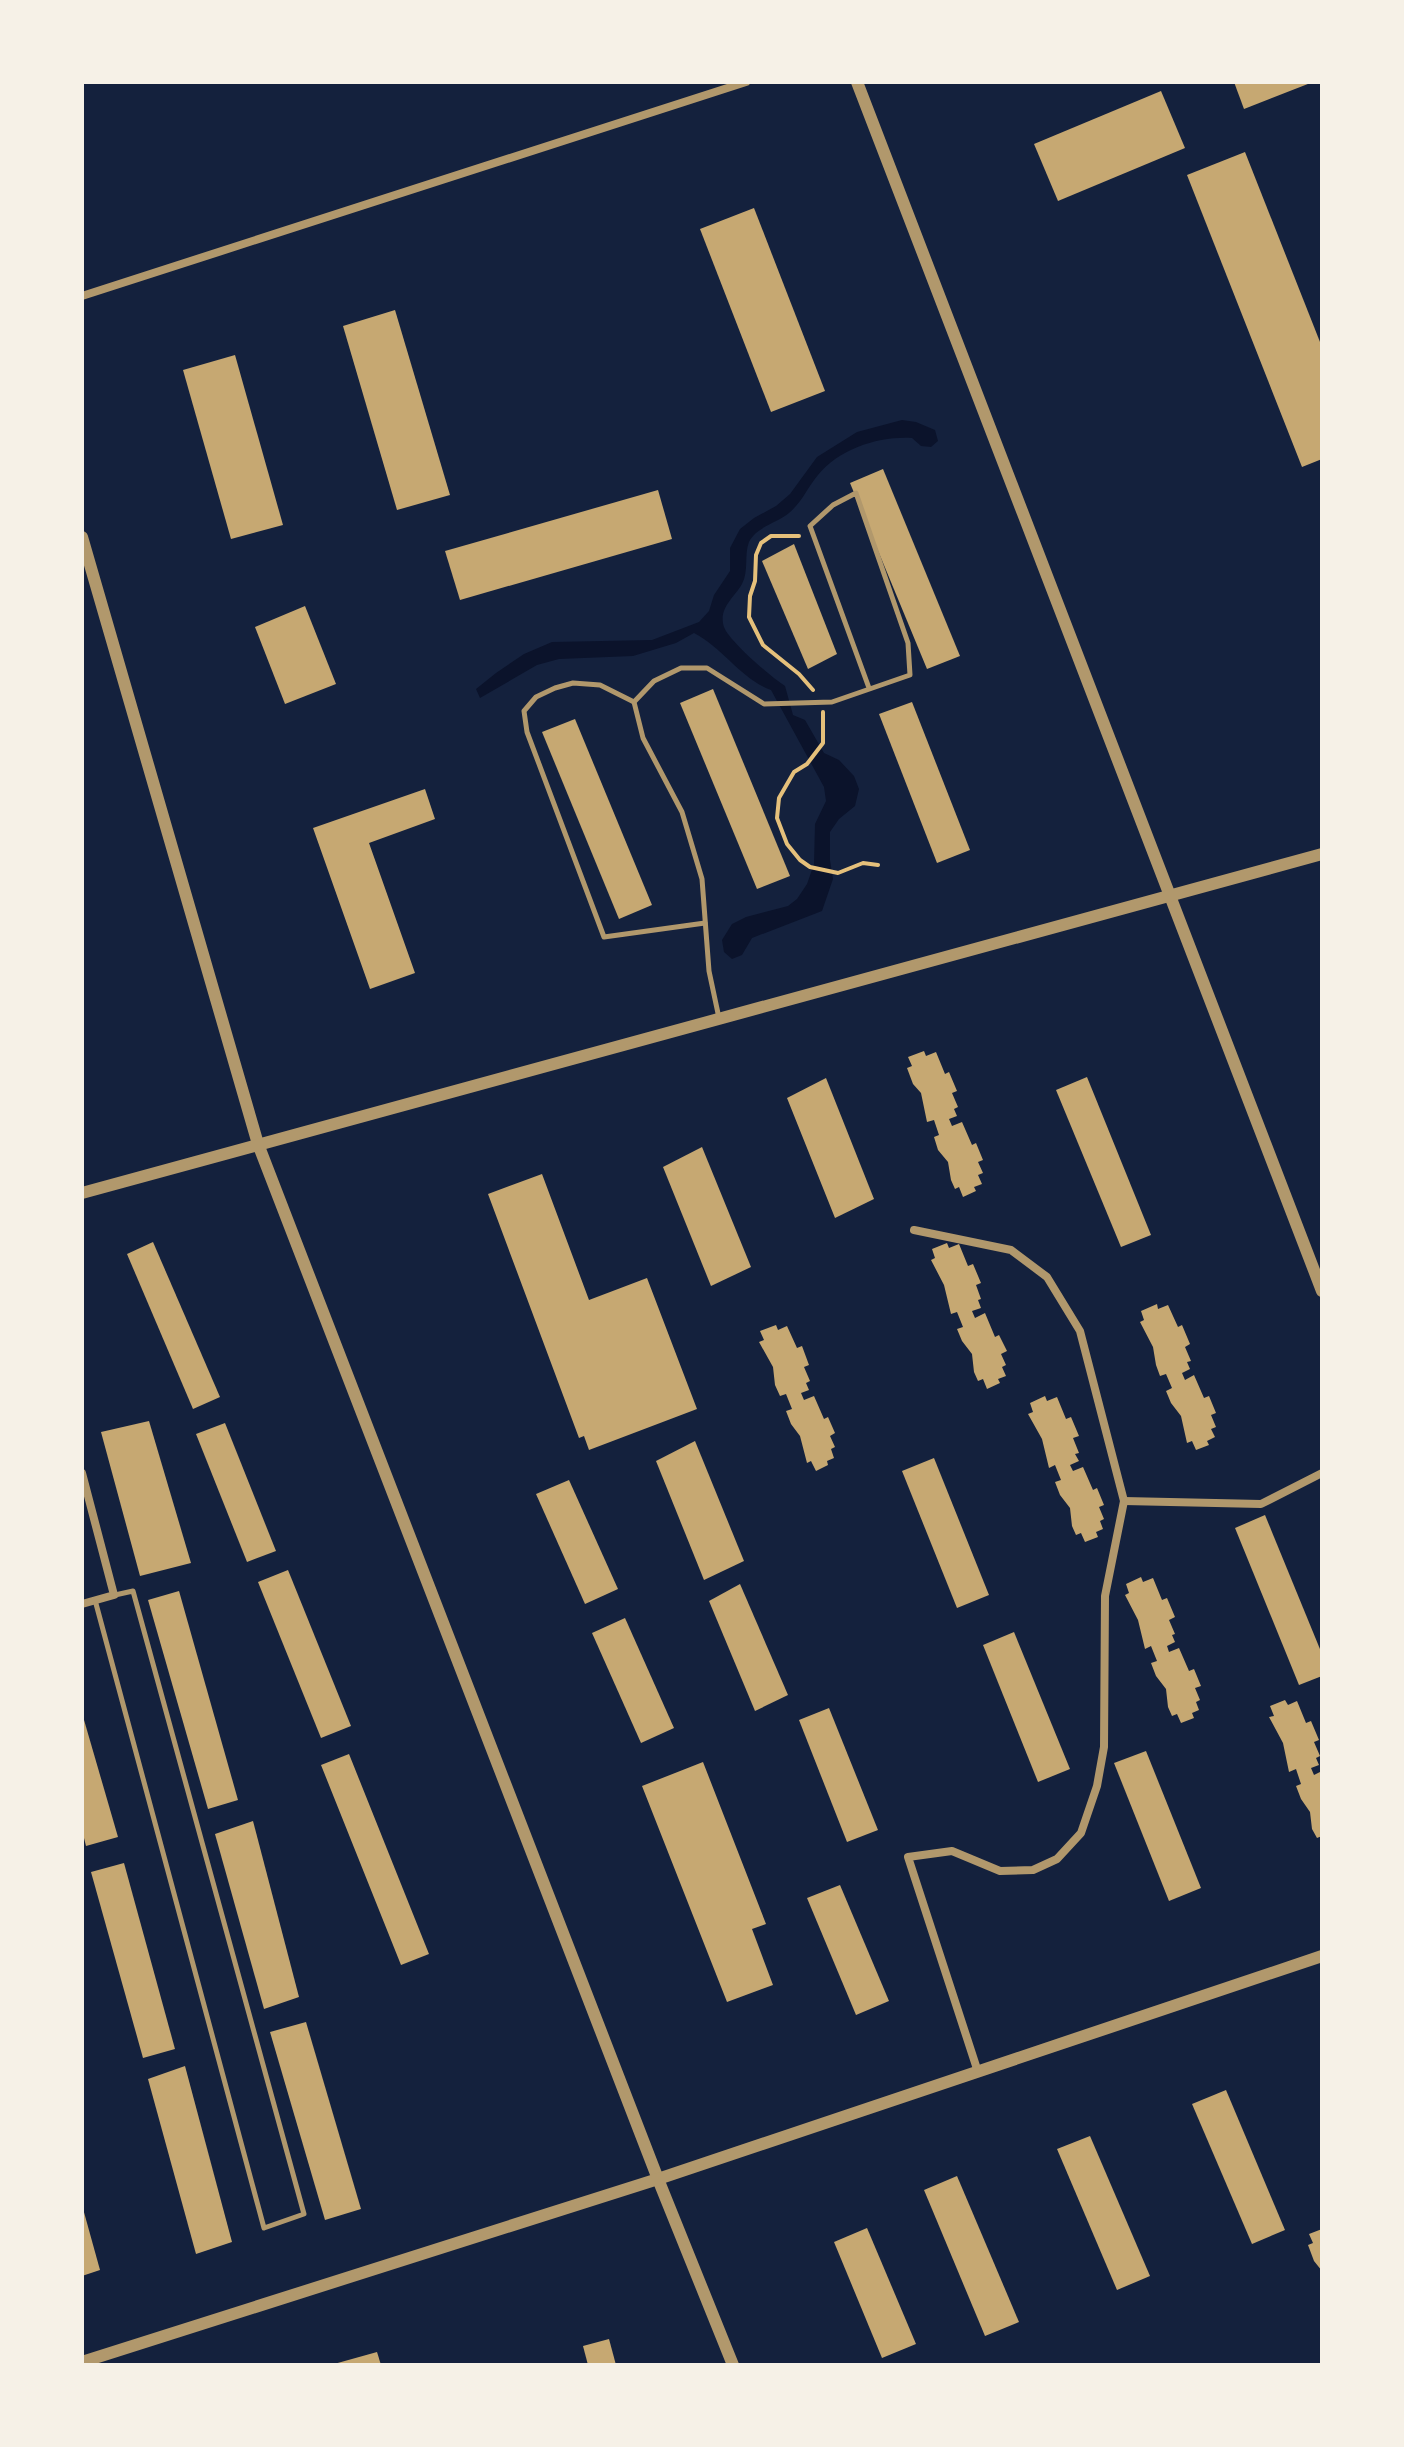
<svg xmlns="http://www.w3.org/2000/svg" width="1404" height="2447" font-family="Signika,sans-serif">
  <rect width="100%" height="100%" fill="#14213d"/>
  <!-- water -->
  <path fill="#0b132b" d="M902,420L916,422L935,430L938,441L931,447L921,446L912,438C880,436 840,448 818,475C807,488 803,501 789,513C777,523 756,527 749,542C744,554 749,571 742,584C734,598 718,608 724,627C729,641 772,678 785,686L793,715L805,720L824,753L839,760L854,776L859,789L855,806L839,819L830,832V860L833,879L822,911L752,938L742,955L732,959L724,952L722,940L732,924L746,917L788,906L797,899L807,884L814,864L815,824L826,801L824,787L771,690C741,679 723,648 694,633L676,643L633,656L559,659L537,665L480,698L476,689L496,673L524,654L552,642L652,640L699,622L709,611L714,595L730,571V548L740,529L754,518L776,506L790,494L817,457L857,432Z"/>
  <!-- building -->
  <g fill="#c6a872">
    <polygon points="1234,82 1313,82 1244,109"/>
    <polygon points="1161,91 1185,148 1058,201 1034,144"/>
    <polygon points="1245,152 1322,347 1322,459 1302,467 1187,175"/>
    <polygon points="754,208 825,391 771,412 700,229"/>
    <polygon points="395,310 450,495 397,510 343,326"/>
    <polygon points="235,355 283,525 231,539 183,370"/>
    <polygon points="883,469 960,656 927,669 850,483"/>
    <polygon points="658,490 672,539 460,600 445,551"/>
    <polygon points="794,544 837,654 808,669 762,561"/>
    <polygon points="305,606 336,684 285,704 255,627"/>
    <polygon points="713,689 790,876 757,889 680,703"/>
    <polygon points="912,702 970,850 937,863 879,714"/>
    <polygon points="575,719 652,905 619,919 542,732"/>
    <polygon points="425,789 435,819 369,843 415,973 370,989 313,828"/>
    <polygon points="924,1051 926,1056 936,1052 945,1074 949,1072 957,1091 952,1093 958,1107 954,1109 957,1116 949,1119 952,1126 962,1122 972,1145 976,1143 983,1160 978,1162 983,1173 978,1175 982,1184 974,1187 976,1191 963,1197 959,1187 955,1189 951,1180 948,1162 938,1150 934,1137 939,1135 934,1120 927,1122 921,1093 913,1084 907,1068 912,1066 908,1057"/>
    <polygon points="1087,1077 1151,1235 1121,1247 1056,1090"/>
    <polygon points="826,1078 874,1199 835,1218 787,1098"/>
    <polygon points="702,1147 751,1267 711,1286 663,1167"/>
    <polygon points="542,1174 589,1300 647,1278 697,1409 589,1450 584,1436 579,1438 488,1194"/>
    <polygon points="153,1242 220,1397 193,1409 127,1254"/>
    <polygon points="947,1243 949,1248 959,1244 968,1266 973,1264 981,1283 976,1285 981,1299 978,1300 981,1308 972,1311 975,1318 985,1313 995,1337 999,1335 1007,1351 1001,1354 1006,1365 1002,1367 1006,1376 998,1379 1000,1383 987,1389 983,1379 978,1381 974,1372 972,1354 962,1341 957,1329 963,1327 957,1312 951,1314 944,1285 931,1260 935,1258 932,1249"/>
    <polygon points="1157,1304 1158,1309 1168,1305 1178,1327 1182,1325 1190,1344 1185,1347 1191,1361 1187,1362 1190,1369 1182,1373 1185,1380 1194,1375 1204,1398 1209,1396 1216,1413 1211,1415 1216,1427 1211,1429 1215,1437 1207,1441 1209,1445 1196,1450 1192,1441 1187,1443 1181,1416 1171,1403 1166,1391 1172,1388 1166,1374 1160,1376 1156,1365 1153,1347 1140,1322 1144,1320 1141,1311"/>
    <polygon points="776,1325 778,1330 787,1326 797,1348 802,1346 809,1365 804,1367 810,1381 806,1383 809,1390 801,1393 804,1400 814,1396 824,1419 828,1417 835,1433 830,1436 835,1447 831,1449 834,1458 827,1461 828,1465 816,1471 811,1461 807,1463 800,1436 791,1424 786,1411 792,1409 786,1394 780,1396 775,1385 773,1367 759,1342 764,1340 760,1331"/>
    <polygon points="1045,1396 1047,1401 1057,1397 1066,1419 1071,1417 1079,1436 1073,1438 1079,1453 1075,1454 1079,1461 1070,1465 1073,1471 1083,1467 1093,1490 1097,1488 1104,1505 1099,1507 1104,1519 1100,1521 1103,1529 1096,1532 1098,1537 1085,1542 1081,1533 1076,1535 1072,1526 1070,1508 1060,1495 1055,1482 1061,1480 1055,1465 1049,1468 1042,1439 1028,1414 1033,1412 1030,1403"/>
    <polygon points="149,1421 191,1563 140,1576 101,1432"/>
    <polygon points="225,1423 276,1551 247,1562 196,1434"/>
    <polygon points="695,1441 744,1561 704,1580 656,1461"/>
    <polygon points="934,1458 989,1595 957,1608 902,1471"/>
    <polygon points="569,1480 618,1589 585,1604 536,1494"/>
    <polygon points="1265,1515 1322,1654 1322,1676 1299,1685 1235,1528"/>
    <polygon points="288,1570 351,1726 321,1738 258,1582"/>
    <polygon points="1141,1577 1143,1582 1153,1578 1162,1600 1167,1598 1175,1617 1169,1620 1175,1634 1172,1635 1175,1642 1167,1646 1169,1652 1179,1648 1189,1671 1194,1669 1201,1686 1195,1688 1200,1700 1196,1702 1199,1710 1192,1713 1194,1718 1181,1723 1177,1714 1172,1716 1168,1707 1166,1689 1156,1676 1151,1663 1157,1661 1151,1646 1145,1649 1138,1620 1125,1595 1129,1593 1126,1584"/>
    <polygon points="740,1584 788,1695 755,1711 709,1601"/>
    <polygon points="179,1591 238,1800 208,1809 148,1600"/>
    <polygon points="625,1618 674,1728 641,1743 592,1633"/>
    <polygon points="1014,1632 1070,1769 1038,1782 983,1645"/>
    <polygon points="1285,1700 1288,1705 1297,1701 1306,1723 1311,1721 1319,1740 1314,1742 1320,1756 1316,1758 1319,1765 1311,1768 1314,1775 1322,1771 1322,1836 1317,1838 1312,1829 1310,1812 1301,1799 1296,1786 1301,1784 1296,1769 1289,1772 1283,1743 1269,1717 1274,1716 1270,1706"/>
    <polygon points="829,1708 878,1830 847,1842 799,1720"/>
    <polygon points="82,1713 118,1837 86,1846 82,1830"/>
    <polygon points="1146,1751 1201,1888 1169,1901 1114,1763"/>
    <polygon points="349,1754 429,1954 401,1965 321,1765"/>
    <polygon points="703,1762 766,1924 752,1929 773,1985 727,2002 642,1786"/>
    <polygon points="253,1821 299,1997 264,2009 215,1834"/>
    <polygon points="124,1863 175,2049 143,2058 91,1872"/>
    <polygon points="840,1885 889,2001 856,2015 807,1898"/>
    <polygon points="306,2022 361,2209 325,2220 270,2032"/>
    <polygon points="185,2066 232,2242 196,2254 148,2079"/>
    <polygon points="1226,2090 1285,2230 1252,2244 1192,2104"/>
    <polygon points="1090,2136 1150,2276 1117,2290 1057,2149"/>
    <polygon points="957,2176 1019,2322 985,2336 924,2190"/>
    <polygon points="82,2205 100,2270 82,2276"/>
    <polygon points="867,2228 916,2344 882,2358 834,2242"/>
    <polygon points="1322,2229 1322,2271 1314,2261 1308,2245 1313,2243 1309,2234"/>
    <polygon points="609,2339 616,2365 588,2365 583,2346"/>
    <polygon points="377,2352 381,2365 334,2365 334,2364"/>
  </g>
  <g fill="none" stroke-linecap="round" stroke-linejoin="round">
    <!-- path -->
    <g stroke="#e5c07b" stroke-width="4">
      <polyline points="799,536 771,536 761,543 756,555 755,581 750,596 749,617 763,645 799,674 813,690"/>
      <polyline points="823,712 823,743 807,764 794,772 779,798 777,818 787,844 800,860 810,867 838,873 863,863 878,865"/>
    </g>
    <!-- service -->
    <g stroke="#b1986c" stroke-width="5">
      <polyline points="634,702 600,685 573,683 555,688 536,697 524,711 527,732 604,937 705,923"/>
      <polyline points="719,1018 709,971 702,879 682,812 643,738 634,702 654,681 681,668 707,668 764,704 832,702 910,675 908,643 856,493 833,505 810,526 869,688"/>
      <polyline points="95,1600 264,2228 304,2214 133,1591 115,1595"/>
    </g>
    <!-- minor -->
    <g stroke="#b1986c" stroke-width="8">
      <polyline points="82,296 746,82"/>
      <polyline points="914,1230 1011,1250 1047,1277 1080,1331 1124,1501 1105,1596 1104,1747 1097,1786 1081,1833 1057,1859 1033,1870 1000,1871 952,1851 908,1857 978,2072"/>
      <polyline points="82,1473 114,1595 82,1604"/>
      <polyline points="1124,1501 1261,1504 1322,1473"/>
    </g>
    <!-- tertiary -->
    <g stroke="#b1986c" stroke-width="12">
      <polyline points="857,82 1322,1291"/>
      <polyline points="82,537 258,1144 658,2179 733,2365"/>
      <polyline points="82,1193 1322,854"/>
      <polyline points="82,2362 658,2179 1322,1956"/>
    </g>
  </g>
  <!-- border -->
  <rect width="1404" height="2447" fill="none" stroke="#f6f1e7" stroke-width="168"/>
</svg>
